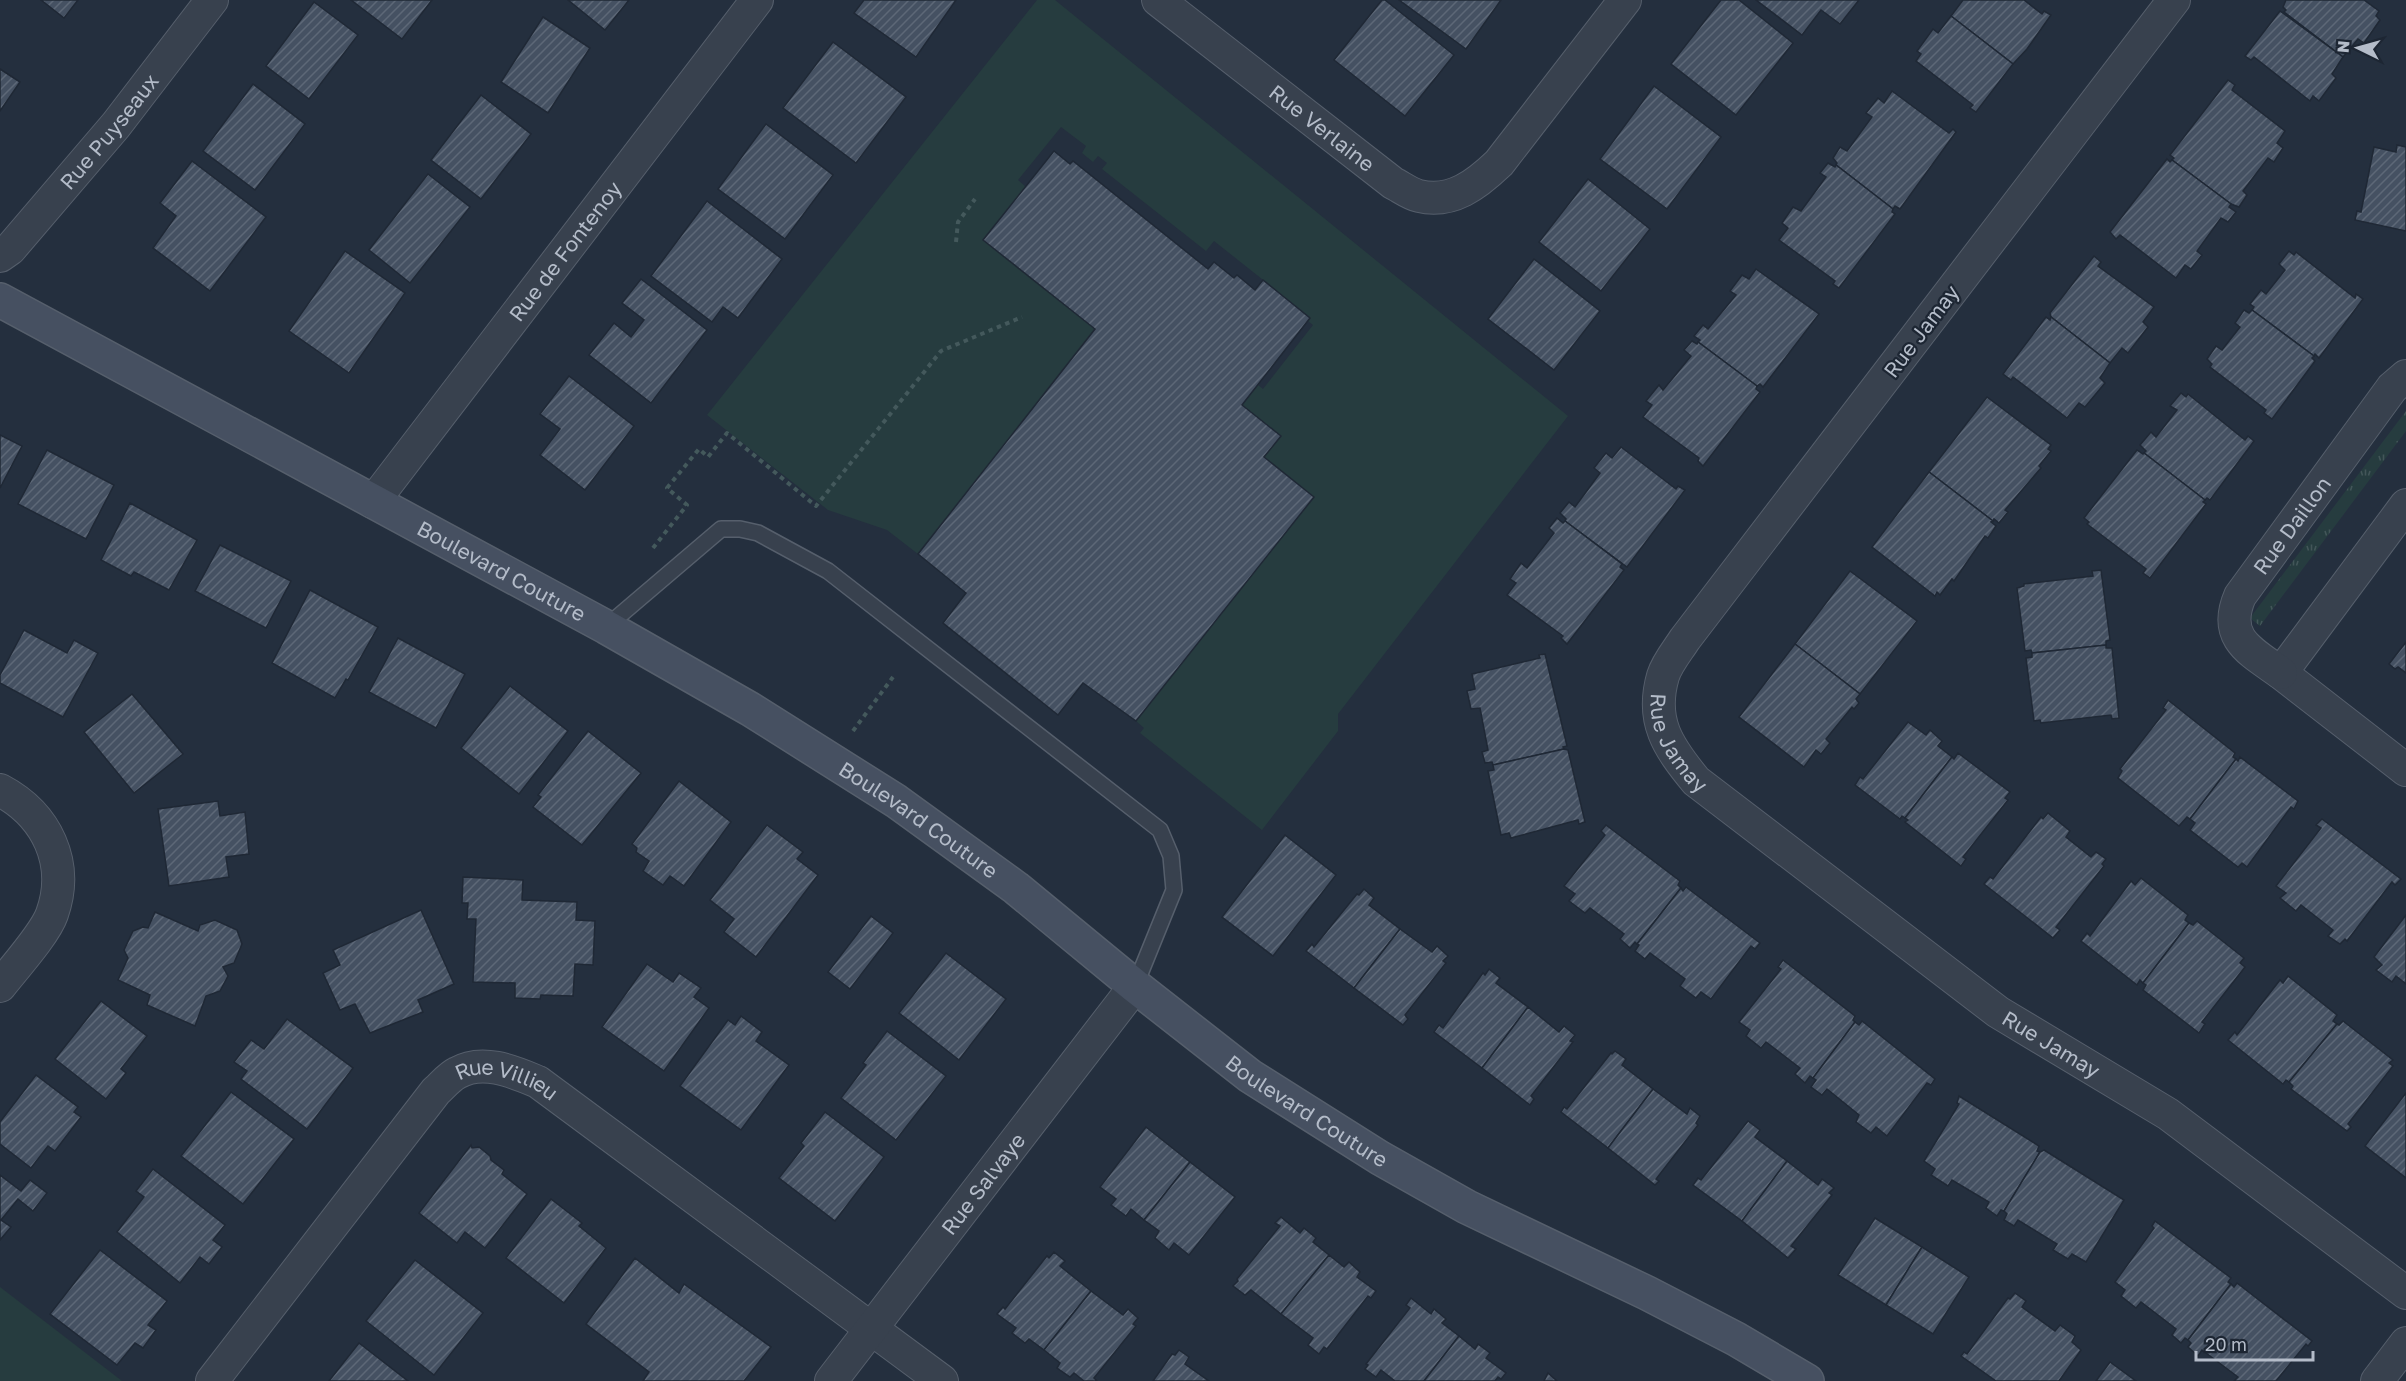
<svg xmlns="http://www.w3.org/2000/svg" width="2406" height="1381" font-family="'Golos Text',sans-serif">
  <defs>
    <pattern id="grass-tufts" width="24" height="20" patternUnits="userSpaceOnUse" patternTransform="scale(1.5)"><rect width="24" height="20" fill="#263c3f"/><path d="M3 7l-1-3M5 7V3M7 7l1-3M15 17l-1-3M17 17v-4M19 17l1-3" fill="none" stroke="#435659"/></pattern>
    <pattern id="building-hatch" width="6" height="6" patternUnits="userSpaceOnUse" patternTransform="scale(1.5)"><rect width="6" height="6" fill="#455162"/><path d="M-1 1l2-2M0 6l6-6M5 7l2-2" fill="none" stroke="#5d6877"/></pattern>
  </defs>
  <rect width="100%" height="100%" fill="#242f3e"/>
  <!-- grass -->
  <polygon fill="url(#grass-tufts)" points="2406,411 2406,431 2260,626 2250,618"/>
  <!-- park -->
  <g fill="#263c3f">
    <polygon points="1037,0 1055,0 1568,416 1338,714 1338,731 1262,830 1140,733 1144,728 1136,721 1314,497 1264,457 1281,436 1242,405 1258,385 1263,389 1313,325 1308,321 1310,317 1214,241 1206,251 1102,169 1107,163 1098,156 1093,162 1082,153 1086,146 1061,127 1018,180 1026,187 983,240 1095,329 918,554 887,530 828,510 707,415"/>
    <polygon points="0,1287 122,1381 0,1381"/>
  </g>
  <!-- building -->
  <g fill="url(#building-hatch)" stroke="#1f2835" stroke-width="1.5">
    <polygon points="41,0 78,0 64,18"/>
    <polygon points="351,0 432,0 402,39"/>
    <polygon points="568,0 629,0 605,30"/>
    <polygon points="864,0 956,0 916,57 854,13"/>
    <polygon points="1382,0 1385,0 1454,55 1405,116 1334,60"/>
    <polygon points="1399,0 1501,0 1466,49"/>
    <polygon points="1721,0 1739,0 1793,43 1736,115 1671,64"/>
    <polygon points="1756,0 1859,0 1840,24 1821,10 1802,35"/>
    <polygon points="1963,0 2024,0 2042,14 2044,11 2051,15 2027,49 2013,64 1951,16"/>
    <polygon points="2286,0 2364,0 2379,11 2376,16 2380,20 2364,43 2358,39 2343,57 2284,12 2286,10 2283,7"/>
    <polygon points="314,2 358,35 309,99 266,66"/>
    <polygon points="2280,11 2343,57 2332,74 2336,78 2319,101 2313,96 2310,101 2254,57 2251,60 2245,56"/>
    <polygon points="1951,16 2013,64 1976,112 1970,108 1973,105 1916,61 1921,54 1917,51 1933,29 1938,33"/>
    <polygon points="543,17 590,48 548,113 501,82"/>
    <polygon points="833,42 906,97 856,163 783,108"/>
    <polygon points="0,69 20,82 0,111"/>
    <polygon points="2228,80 2235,85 2232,90 2285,131 2277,143 2283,148 2274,162 2268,158 2243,191 2247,195 2239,207 2231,204 2172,160 2174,158 2170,155"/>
    <polygon points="253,84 305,124 255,190 203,151"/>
    <polygon points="1654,86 1721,137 1667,209 1600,159"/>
    <polygon points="1892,91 1949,133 1953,129 1956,132 1900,209 1895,206 1893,209 1836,165 1837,163 1833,158 1840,147 1847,151 1872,117 1866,113 1878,98 1884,103"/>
    <polygon points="481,95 531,134 481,199 431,160"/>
    <polygon points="766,124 833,175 785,239 718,189"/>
    <polygon points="2397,145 2406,147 2406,231 2355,220 2357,211 2361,212 2374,147 2396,152"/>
    <polygon points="1054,151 1070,164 1073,161 1208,269 1214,262 1234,278 1237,275 1255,290 1263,280 1310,318 1242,405 1281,436 1264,457 1314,497 1136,721 1083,683 1058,715 943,623 966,593 918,554 1095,329 983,240"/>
    <polygon points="2167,159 2170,162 2172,160 2231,204 2229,207 2236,212 2228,222 2221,218 2197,251 2202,255 2191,269 2185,265 2176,278 2120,235 2116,239 2110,232"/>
    <polygon points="192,161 266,217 210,291 153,248 176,216 160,203"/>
    <polygon points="1828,163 1835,167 1836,165 1893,209 1892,212 1895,214 1839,288 1833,284 1835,281 1779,240 1788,228 1782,223 1793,207 1801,211 1826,177 1820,173"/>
    <polygon points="428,174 470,207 410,283 369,250"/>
    <polygon points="1588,179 1650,229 1601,291 1539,242"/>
    <polygon points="707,201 782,259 738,318 723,307 712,322 651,276"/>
    <polygon points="345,251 405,293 349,373 289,331"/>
    <polygon points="2289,251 2294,255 2296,252 2355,298 2356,294 2363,299 2319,358 2315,354 2314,356 2252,310 2254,307 2250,304 2261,290 2266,294 2285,270 2279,264"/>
    <polygon points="2094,256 2101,262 2098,266 2154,307 2143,322 2148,327 2128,353 2122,348 2110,363 2051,317 2050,313"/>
    <polygon points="1534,259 1600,311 1554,370 1488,319"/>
    <polygon points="1756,269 1819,314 1763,387 1760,384 1757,386 1698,342 1700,340 1694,336 1703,325 1708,329 1736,295 1730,291 1742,275 1749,279"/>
    <polygon points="641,279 707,330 651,403 589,355 614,323 631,337 644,320 622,303"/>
    <polygon points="2244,310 2249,313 2252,310 2314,356 2312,358 2315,361 2272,419 2264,413 2266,410 2210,367 2212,364 2207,359 2216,346 2222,350 2240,327 2235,323"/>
    <polygon points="2046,317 2050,320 2051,317 2110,363 2100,378 2105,383 2085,407 2079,403 2067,418 2013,377 2011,380 2003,374"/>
    <polygon points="1692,341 1697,344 1698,342 1757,386 1756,389 1760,392 1703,466 1698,461 1699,458 1643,417 1652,405 1646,401 1659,385 1663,390 1691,356 1684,350"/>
    <polygon points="569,376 634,426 585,490 540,455 560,429 540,414"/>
    <polygon points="2181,393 2186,397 2188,394 2245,440 2248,436 2254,441 2210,500 2207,498 2205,500 2144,453 2146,451 2140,445 2151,432 2156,437 2177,410 2170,406"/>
    <polygon points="1987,397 2051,445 2048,449 2051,451 2039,466 2041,468 2005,510 2008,512 1999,523 1994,519 1993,521 1929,472"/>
    <polygon points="0,435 22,446 0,488"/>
    <polygon points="1621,447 1676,489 1678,486 1685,490 1627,567 1565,521 1566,519 1560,513 1569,502 1575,507 1600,473 1594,468 1606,453 1612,458"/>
    <polygon points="47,450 114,485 86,539 18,504"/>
    <polygon points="2137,450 2143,454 2144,453 2205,500 2203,502 2206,504 2150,578 2143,573 2146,569 2087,524 2089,522 2084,518"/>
    <polygon points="1929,472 1993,521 1991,522 1996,526 1988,538 1985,536 1954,581 1952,579 1940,595 1937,592 1935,596 1872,547"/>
    <polygon points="130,503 197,540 169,590 134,572 131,576 101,560"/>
    <polygon points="1557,518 1563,523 1565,521 1622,564 1620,567 1624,570 1567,644 1561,638 1563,636 1507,595 1516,583 1510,579 1521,563 1527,568 1554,533 1549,528"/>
    <polygon points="220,545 291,581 266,628 195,591"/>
    <polygon points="2101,570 2110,640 2106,641 2106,645 2032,653 2031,650 2025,651 2017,588 2024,586 2024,584 2093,576 2092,571"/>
    <polygon points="1850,571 1917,621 1860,694 1795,644"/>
    <polygon points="310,590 378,627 348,680 346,679 335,698 272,663"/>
    <polygon points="24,630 67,653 74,640 98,653 63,717 0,683 0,675"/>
    <polygon points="398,638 465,674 436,728 369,692"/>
    <polygon points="2406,642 2406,673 2398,667 2395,669 2389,664"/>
    <polygon points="1795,644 1860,694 1856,699 1859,703 1854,709 1852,707 1826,739 1830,743 1821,754 1816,750 1804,767 1739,717"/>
    <polygon points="2106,645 2106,648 2112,648 2119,718 2112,719 2111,715 2041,723 2040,720 2034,721 2026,658 2032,657 2032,653"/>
    <polygon points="1545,654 1567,746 1563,747 1564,749 1493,765 1492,762 1485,763 1482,752 1488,750 1480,708 1471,709 1467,691 1475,689 1472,674 1540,658 1539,655"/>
    <polygon points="510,686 568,731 519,794 461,748"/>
    <polygon points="132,694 183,754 134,793 84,732"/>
    <polygon points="2168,700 2235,753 2233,757 2236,759 2190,819 2187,817 2179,826 2118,778 2122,771 2120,769 2166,710 2163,708"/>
    <polygon points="1908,722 1926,735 1930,730 1942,741 1938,746 1952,757 1905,818 1902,816 1900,819 1855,785 1860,777 1863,779"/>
    <polygon points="588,731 641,773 582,845 533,807 541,797 538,795"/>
    <polygon points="1564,749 1568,750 1585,822 1579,824 1578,820 1511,838 1509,833 1501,835 1488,771 1494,770 1493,765"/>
    <polygon points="1958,753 2010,792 2005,798 2008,800 1963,857 1966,859 1961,866 1905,822 1908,820 1905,818 1952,757 1954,759"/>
    <polygon points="2240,757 2298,801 2294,809 2291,807 2247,867 2242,863 2238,867 2190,830 2195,823 2190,819 2236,759 2238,761"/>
    <polygon points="679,781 731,822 684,886 670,876 663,885 643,871 649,861 636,852 637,848 632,844"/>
    <polygon points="218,801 220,816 245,812 249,854 226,857 229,877 169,886 158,809"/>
    <polygon points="2048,813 2070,831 2066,837 2091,857 2096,852 2106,859 2102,864 2104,866 2056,927 2060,930 2053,938 1984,884 1990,877 1993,879 2041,817 2043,819"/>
    <polygon points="2322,819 2401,879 2395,885 2392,882 2347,941 2345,939 2340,944 2328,936 2333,930 2301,905 2296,911 2280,898 2286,893 2276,886 2321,828 2316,825"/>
    <polygon points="767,825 803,852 797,859 818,875 756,957 724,932 734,919 710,900"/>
    <polygon points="1606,825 1680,881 1678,885 1681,888 1637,944 1635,942 1630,948 1620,939 1624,934 1590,908 1585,913 1569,901 1575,894 1564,886 1605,835 1601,831"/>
    <polygon points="1285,835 1336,875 1273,956 1222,917"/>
    <polygon points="463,877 523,880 522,900 577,902 576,920 595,921 593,965 575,964 573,996 541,995 540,999 515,998 515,983 473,982 476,919 467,919 468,903 462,903"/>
    <polygon points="2141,878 2188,915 2185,920 2189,923 2143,983 2140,980 2137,985 2081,941 2087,933 2090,936 2131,881 2135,885"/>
    <polygon points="1686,887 1760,943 1755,949 1751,946 1711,999 1701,992 1696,998 1680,986 1685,979 1650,953 1645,959 1635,951 1639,945 1637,944 1681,888 1683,891"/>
    <polygon points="1364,889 1374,898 1369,905 1400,929 1354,988 1306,951 1312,944 1314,947 1357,894 1359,895"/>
    <polygon points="421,910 454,984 418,1000 423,1012 370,1033 355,1004 340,1010 323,973 340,965 333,950"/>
    <polygon points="155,912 198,931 200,925 215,920 237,930 242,944 234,963 223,967 228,976 220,991 206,996 195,1026 147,1005 150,995 118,980 128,958 124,950 133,931 143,927 148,928"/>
    <polygon points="2406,915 2406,984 2396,976 2392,982 2376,970 2382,965 2374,957"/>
    <polygon points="871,916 893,933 850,989 828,972"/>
    <polygon points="2197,921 2244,958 2240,963 2245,967 2202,1022 2205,1024 2199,1033 2143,990 2146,985 2143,983 2189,923 2193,925"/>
    <polygon points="1400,929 1432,952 1437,946 1448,956 1443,961 1446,963 1405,1015 1408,1019 1403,1025 1354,988"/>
    <polygon points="946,953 1006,999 959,1060 899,1013"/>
    <polygon points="1783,960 1855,1016 1853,1020 1855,1022 1813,1078 1810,1076 1805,1083 1795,1074 1800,1068 1766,1042 1761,1048 1746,1036 1750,1030 1739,1022 1781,969 1778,967"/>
    <polygon points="647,964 673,982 679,973 701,988 694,997 709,1008 664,1071 602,1027"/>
    <polygon points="1489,969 1500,978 1496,983 1528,1007 1482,1068 1434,1032 1439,1025 1443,1028 1483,973 1485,975"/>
    <polygon points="2288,976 2337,1015 2333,1021 2337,1024 2289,1082 2286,1080 2283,1084 2228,1040 2235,1032 2237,1035 2280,980 2283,983"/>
    <polygon points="101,1001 147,1036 121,1069 126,1073 106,1099 55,1059"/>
    <polygon points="1528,1007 1559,1032 1564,1026 1575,1035 1570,1041 1573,1042 1531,1096 1534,1099 1530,1105 1482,1068"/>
    <polygon points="741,1016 762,1032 756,1041 789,1065 741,1130 680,1086 728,1020 735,1025"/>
    <polygon points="287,1019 353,1068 307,1129 241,1079 247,1071 234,1062 251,1040 264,1049"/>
    <polygon points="1862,1021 1935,1079 1931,1085 1927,1083 1887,1136 1876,1127 1871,1133 1856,1122 1859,1115 1827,1089 1822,1095 1811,1087 1816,1080 1813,1078 1855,1022 1859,1025"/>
    <polygon points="2343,1021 2393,1060 2389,1063 2393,1066 2348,1124 2351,1127 2347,1131 2291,1089 2293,1086 2289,1082 2337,1024 2339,1025"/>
    <polygon points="887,1031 946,1076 896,1140 841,1098 866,1065 863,1063"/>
    <polygon points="1615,1051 1626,1059 1622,1065 1653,1089 1608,1148 1561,1112 1564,1107 1567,1109 1611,1053 1612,1054"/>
    <polygon points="36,1075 78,1107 74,1112 81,1117 55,1151 48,1146 31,1168 0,1144 0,1122"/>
    <polygon points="1653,1089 1687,1114 1690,1108 1700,1116 1696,1123 1698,1125 1656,1179 1659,1181 1655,1185 1608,1148"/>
    <polygon points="231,1092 294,1139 243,1204 181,1156"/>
    <polygon points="2406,1093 2406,1178 2365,1146"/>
    <polygon points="1959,1096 2039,1146 2037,1151 2040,1152 2004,1211 2001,1210 1997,1216 1986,1208 1989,1202 1952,1180 1948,1186 1931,1175 1935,1169 1924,1161 1959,1104 1957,1103"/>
    <polygon points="825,1112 884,1157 835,1221 779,1178 804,1146 801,1143"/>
    <polygon points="1748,1121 1760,1130 1755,1137 1787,1161 1742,1221 1693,1185 1698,1178 1701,1180"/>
    <polygon points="1146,1127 1190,1162 1144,1220 1131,1209 1126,1216 1111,1205 1116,1199 1100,1187"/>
    <polygon points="471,1145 472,1148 479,1147 490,1156 491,1160 504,1170 502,1174 527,1194 485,1248 465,1232 457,1243 419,1213"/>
    <polygon points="2044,1150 2124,1200 2086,1262 2072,1254 2068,1259 2053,1250 2057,1244 2018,1220 2014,1226 2004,1220 2007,1214 2004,1211 2040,1152"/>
    <polygon points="1787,1161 1818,1185 1822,1179 1834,1188 1829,1193 1832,1195 1791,1246 1796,1249 1788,1258 1742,1221"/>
    <polygon points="1190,1162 1235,1197 1189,1255 1174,1243 1169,1250 1155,1238 1159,1231 1144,1220"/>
    <polygon points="153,1169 225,1225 213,1240 222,1247 209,1264 200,1257 180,1283 117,1232 144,1197 136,1191"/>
    <polygon points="0,1175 21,1191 30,1180 47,1193 33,1211 18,1199 1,1220 11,1227 0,1240"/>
    <polygon points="551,1199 582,1223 579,1226 606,1248 564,1303 506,1258"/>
    <polygon points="1281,1217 1300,1233 1304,1228 1316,1238 1313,1242 1329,1255 1281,1314 1251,1290 1245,1295 1233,1286 1238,1281 1237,1279 1280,1226 1275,1223"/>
    <polygon points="1875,1218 1922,1247 1886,1305 1838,1275"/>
    <polygon points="2155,1221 2231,1278 2228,1282 2231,1284 2188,1340 2185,1338 2181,1343 2172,1335 2176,1329 2141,1302 2136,1308 2121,1296 2125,1290 2115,1282 2154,1228 2152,1226"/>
    <polygon points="1922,1247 1969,1277 1933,1334 1886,1305"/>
    <polygon points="100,1250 167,1301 148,1325 156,1330 143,1348 135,1343 117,1365 50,1314"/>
    <polygon points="1054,1252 1065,1261 1060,1266 1091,1291 1044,1350 1029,1339 1025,1343 1012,1333 1016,1328 997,1314 1003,1307 1005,1309 1047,1256 1049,1258"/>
    <polygon points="1329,1255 1344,1267 1349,1262 1360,1272 1357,1277 1376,1291 1371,1298 1368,1296 1327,1349 1324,1347 1319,1354 1308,1345 1313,1338 1281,1314"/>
    <polygon points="635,1258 679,1293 684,1284 771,1347 744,1381 643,1381 649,1372 586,1324"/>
    <polygon points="415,1260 483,1313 434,1375 366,1321"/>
    <polygon points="2237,1283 2312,1341 2308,1346 2306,1344 2276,1381 2234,1381 2238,1377 2202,1350 2198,1356 2188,1347 2191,1343 2188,1340 2231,1284 2234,1287"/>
    <polygon points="1091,1291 1123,1315 1128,1309 1138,1318 1133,1324 1136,1326 1094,1378 1097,1381 1084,1381 1074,1373 1070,1377 1057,1368 1060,1363 1044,1350"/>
    <polygon points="2015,1293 2026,1301 2022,1307 2055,1331 2060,1325 2075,1336 2072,1342 2081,1350 2059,1381 1996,1381 1961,1356 1964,1352 1967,1354 2008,1298 2010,1299"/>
    <polygon points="1411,1298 1431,1314 1434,1309 1446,1319 1442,1323 1459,1336 1424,1381 1395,1381 1381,1370 1376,1377 1365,1369 1368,1365 1366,1364 1410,1308 1406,1305"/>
    <polygon points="1459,1336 1475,1349 1478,1344 1490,1353 1486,1358 1506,1373 1501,1379 1498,1377 1495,1381 1424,1381"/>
    <polygon points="359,1343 408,1381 329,1381"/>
    <polygon points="1179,1350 1189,1357 1185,1364 1209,1381 1153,1381 1172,1354 1175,1355"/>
    <polygon points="2110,1362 2136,1381 2096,1381"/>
    <polygon points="1548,1373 1557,1381 1544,1381"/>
  </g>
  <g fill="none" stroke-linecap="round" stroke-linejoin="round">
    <defs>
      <polyline id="lane" points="606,627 721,529 740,529 758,533 828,571 1160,830 1171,856 1174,890 1135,986"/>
      <g id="street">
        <path id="s1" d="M1158,0L1393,183C1401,187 1410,194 1419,196C1452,204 1477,184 1499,163L1625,0"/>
        <path id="s2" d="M2174,0L1685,639C1678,650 1667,663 1663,676C1650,721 1668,747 1696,781L1998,1012L2168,1114L2406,1293"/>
        <path id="s3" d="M0,256L10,249L116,125L212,0"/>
        <path id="s4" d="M373,502L757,0"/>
        <polyline points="2406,505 2281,673 2406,770"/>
        <path id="s5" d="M2281,673C2250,651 2222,638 2240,596L2392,388L2406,376"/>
        <path d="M0,790C47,815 70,863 52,914C45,934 14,968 0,986"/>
        <path id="s6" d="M212,1381L436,1091C442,1086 449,1077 457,1073C483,1058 514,1072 538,1082L942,1381"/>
        <path id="s7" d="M831,1381L1135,986"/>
        <polyline points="2377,1381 2406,1343"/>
      </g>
      <g id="secondary">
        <path id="s8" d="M0,300L606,627L750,709L896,801L1016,888L1135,986L1250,1076L1380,1158L1467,1207L1647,1293L1736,1339L1807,1381"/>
      </g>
    </defs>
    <!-- lane casing -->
    <use href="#lane" stroke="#565f6c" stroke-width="18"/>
    <!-- street casing -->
    <use href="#street" stroke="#565f6c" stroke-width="34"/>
    <!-- secondary casing -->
    <use href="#secondary" stroke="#565f6c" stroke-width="36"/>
    <!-- path -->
    <g stroke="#44595c" stroke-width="4" stroke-dasharray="4.5 4.5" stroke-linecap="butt">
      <polyline points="956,242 958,222 975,199"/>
      <polyline points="653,548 687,505 667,488 699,449 708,457 727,433 816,506 941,351 1022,317"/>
      <polyline points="853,731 893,677"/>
    </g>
    <!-- lane -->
    <use href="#lane" stroke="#38414e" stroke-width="15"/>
    <!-- street -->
    <use href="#street" stroke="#38414e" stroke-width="32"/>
    <!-- secondary -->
    <use href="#secondary" stroke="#465061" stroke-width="33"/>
  </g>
  <g text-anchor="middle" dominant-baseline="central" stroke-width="4.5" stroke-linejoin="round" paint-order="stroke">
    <!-- street labels -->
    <g font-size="21" fill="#b4bcc9" stroke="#1d2633">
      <text stroke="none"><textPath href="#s1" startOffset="208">Rue Verlaine</textPath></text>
      <text stroke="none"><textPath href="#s3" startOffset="166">Rue Puyseaux</textPath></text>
      <text stroke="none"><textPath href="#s4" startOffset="316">Rue de Fontenoy</textPath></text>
      <text transform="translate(1921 331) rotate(-53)">Rue Jamay</text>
      <text stroke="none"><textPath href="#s5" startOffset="186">Rue Daillon</textPath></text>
      <text stroke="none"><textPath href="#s8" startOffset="570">Boulevard Couture</textPath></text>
      <text stroke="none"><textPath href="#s2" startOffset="920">Rue Jamay</textPath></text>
      <text stroke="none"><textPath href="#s8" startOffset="1056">Boulevard Couture</textPath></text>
      <text stroke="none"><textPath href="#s2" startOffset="1406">Rue Jamay</textPath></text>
      <text stroke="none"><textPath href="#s6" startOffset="447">Rue Villieu</textPath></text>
      <text stroke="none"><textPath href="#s8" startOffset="1542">Boulevard Couture</textPath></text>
      <text stroke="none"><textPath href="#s7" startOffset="249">Rue Salvaye</textPath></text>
    </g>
  </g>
  <!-- north arrow -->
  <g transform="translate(2358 48) rotate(275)" stroke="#1d2633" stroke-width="4.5" paint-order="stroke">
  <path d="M0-4.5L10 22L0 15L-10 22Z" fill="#b4bcc9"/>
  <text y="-9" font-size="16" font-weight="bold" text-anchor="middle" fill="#b4bcc9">N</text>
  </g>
  <!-- scale -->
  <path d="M2196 1351v9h117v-9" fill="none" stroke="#b4bcc9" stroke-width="3"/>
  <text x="2205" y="1351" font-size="18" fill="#b4bcc9" stroke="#1d2633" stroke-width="4.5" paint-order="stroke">20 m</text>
</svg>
